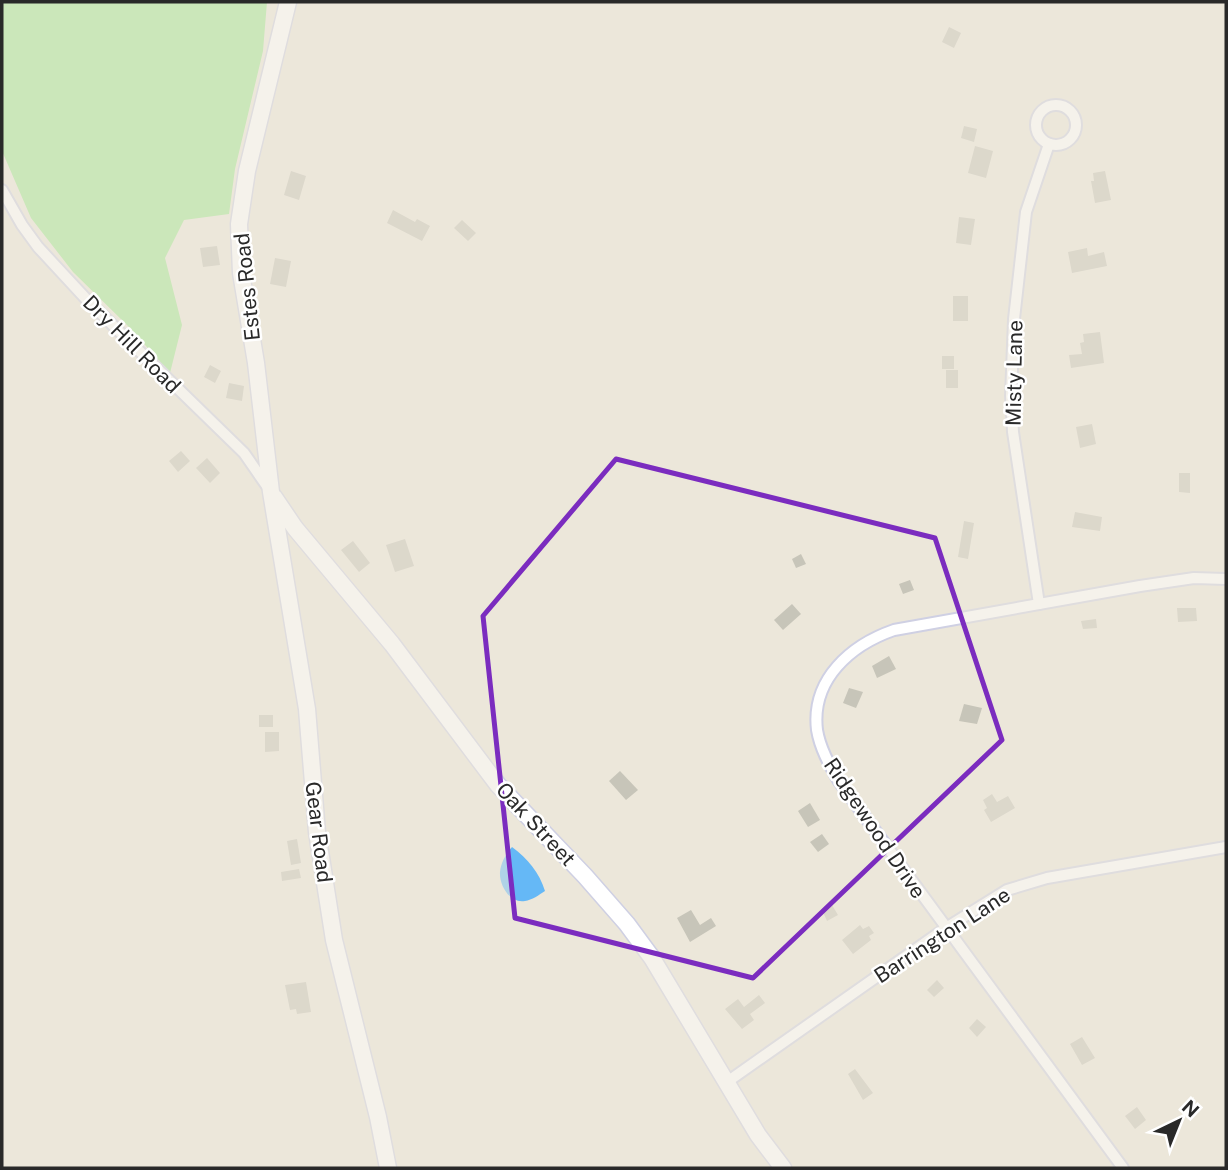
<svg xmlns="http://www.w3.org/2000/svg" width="1228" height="1170" font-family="'Public Sans',sans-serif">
  <rect width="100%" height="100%" fill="#ece7da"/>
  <!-- green -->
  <polygon fill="#a2e792" points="2,2 267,2 263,51 235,169 229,214 184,220 165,258 182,325 170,373 129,327 73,272 31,218 2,151"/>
  <!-- water -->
  <path fill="#65b8f6" d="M512,847C528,859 539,872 545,891C539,895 532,900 525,901C510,904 499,885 500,872C501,862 506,854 512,847Z"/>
  <!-- building -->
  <g fill="#c7c5b9">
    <polygon points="949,27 961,33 954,48 942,42"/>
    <polygon points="964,126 977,129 974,142 961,138"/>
    <polygon points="975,146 993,151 986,178 968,173"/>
    <polygon points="291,171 306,176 299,200 284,195"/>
    <polygon points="1105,171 1111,200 1095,203 1091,181 1094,181 1093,173"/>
    <polygon points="393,210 415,222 417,219 430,226 422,241 387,223"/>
    <polygon points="959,217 975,219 971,245 956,243"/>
    <polygon points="462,220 476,233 468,241 454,228"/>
    <polygon points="217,246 220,265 203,267 200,248"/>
    <polygon points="1087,248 1088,256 1104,252 1107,266 1072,273 1068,252"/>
    <polygon points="275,258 291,261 286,287 270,284"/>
    <rect x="953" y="296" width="15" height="25"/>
    <polygon points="1100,332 1104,363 1071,368 1069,355 1082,354 1080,343 1084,342 1083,334"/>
    <rect x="942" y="356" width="12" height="13"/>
    <polygon points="210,365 221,371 215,383 204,377"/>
    <rect x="946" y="370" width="12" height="18"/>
    <polygon points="229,383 244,386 242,401 226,398"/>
    <polygon points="1092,424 1096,444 1080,448 1076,427"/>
    <polygon points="181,451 190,461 178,472 169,461"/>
    <polygon points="207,458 220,473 210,483 196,468"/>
    <polygon points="1179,473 1190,473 1190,493 1179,492"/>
    <polygon points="1075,512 1102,517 1100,531 1072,527"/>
    <polygon points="964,521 974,523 968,559 958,557"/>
    <polygon points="405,539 414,566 395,572 386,545"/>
    <polygon points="353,541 370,563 359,572 341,550"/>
    <polygon points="801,554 806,564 796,568 792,559"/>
    <polygon points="910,580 914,590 903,594 899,584"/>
    <polygon points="792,604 801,614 783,630 774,620"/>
    <polygon points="1177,608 1196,608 1197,621 1178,622"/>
    <polygon points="1096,619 1097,628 1083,629 1081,621"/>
    <polygon points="889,656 896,669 877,678 872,666"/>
    <polygon points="849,688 863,692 856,708 843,703"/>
    <polygon points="964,704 982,708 977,724 959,721"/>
    <rect x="259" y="715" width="14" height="12"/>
    <polygon points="265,732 279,732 279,751 265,752"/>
    <polygon points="620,771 638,790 626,800 609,781"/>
    <polygon points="992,794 997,802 1008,796 1015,808 991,822 984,810 987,808 983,800"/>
    <polygon points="810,803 820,820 808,827 798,811"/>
    <polygon points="822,834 829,844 818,852 810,842"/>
    <polygon points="297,839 301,863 291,865 287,841"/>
    <polygon points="299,869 301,878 282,881 281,872"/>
    <polygon points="832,905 838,915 827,921 822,910"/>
    <polygon points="691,910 700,925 711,918 716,926 690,942 677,918"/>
    <polygon points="860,925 863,929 869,926 874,933 869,936 871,940 853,954 842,940"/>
    <polygon points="937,980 944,988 934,997 927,990"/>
    <polygon points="306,982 311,1012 297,1014 296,1009 290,1010 285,985"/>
    <polygon points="759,995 765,1003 750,1014 754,1020 742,1029 725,1009 738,999 744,1007"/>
    <polygon points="977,1019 986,1027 977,1037 969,1028"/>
    <polygon points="1082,1037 1095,1058 1082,1065 1070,1044"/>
    <polygon points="855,1069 873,1093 863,1100 848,1074"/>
    <polygon points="1137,1107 1146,1120 1135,1129 1125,1116"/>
  </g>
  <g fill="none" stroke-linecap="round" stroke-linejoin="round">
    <defs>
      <g id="street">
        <circle cx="1056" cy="125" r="20"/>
        <polyline points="2,190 22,225 38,247 88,301 244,453 269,489"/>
        <polyline points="1039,604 1013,432 1011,396 1014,319 1026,212 1049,144"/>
        <polyline points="727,1082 946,928 1007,890 1047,878 1226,847"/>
        <path d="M1123,1168L838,780C829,764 820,748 817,730C811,679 851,645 894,630L1140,586L1194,578L1226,579"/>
      </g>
      <g id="secondary">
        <polyline points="288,2 247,171 239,224 241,273 256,363 271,492 307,709 317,832 334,940 378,1117 388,1168"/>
        <polyline points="274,497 295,528 392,644 498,785 585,876 627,924 652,958 758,1135 783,1168"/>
      </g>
    </defs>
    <!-- street casing -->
    <use href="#street" stroke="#cfd0e3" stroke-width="14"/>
    <!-- secondary casing -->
    <use href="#secondary" stroke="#cfd0e3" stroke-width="19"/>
    <!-- street -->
    <use href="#street" stroke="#fff" stroke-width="10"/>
    <!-- secondary -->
    <use href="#secondary" stroke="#fff" stroke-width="16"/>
  </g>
  <!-- marked area -->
  <path d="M0 0H1228V1170H0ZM616,459L935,538L1002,740L753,978L515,918L483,616Z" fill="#ece7da" fill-opacity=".55" fill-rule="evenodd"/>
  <path fill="none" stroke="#7b2cbf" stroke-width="5" stroke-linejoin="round" d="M616,459L935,538L1002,740L753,978L515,918L483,616Z"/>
  <g text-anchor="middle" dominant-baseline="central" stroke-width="5" stroke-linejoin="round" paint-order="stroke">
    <!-- street labels -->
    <g font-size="21" fill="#292929" stroke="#fff">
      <text transform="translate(247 287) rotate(-96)">Estes Road</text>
      <text transform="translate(132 344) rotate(45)">Dry Hill Road</text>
      <text transform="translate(1014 373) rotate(-89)">Misty Lane</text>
      <text transform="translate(536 824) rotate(47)">Oak Street</text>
      <text transform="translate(875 828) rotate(56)">Ridgewood Drive</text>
      <text transform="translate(319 832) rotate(83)">Gear Road</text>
      <text transform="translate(942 935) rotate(-33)">Barrington Lane</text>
    </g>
  </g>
  <!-- border -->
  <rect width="1228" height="1170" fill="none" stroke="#292929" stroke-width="7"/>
  <!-- north arrow -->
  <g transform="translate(1179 1121) rotate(43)" stroke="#ffffff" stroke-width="5" paint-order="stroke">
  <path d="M0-5L12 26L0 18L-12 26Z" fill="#292929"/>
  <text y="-10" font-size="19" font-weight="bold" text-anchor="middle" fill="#292929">N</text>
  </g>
</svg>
